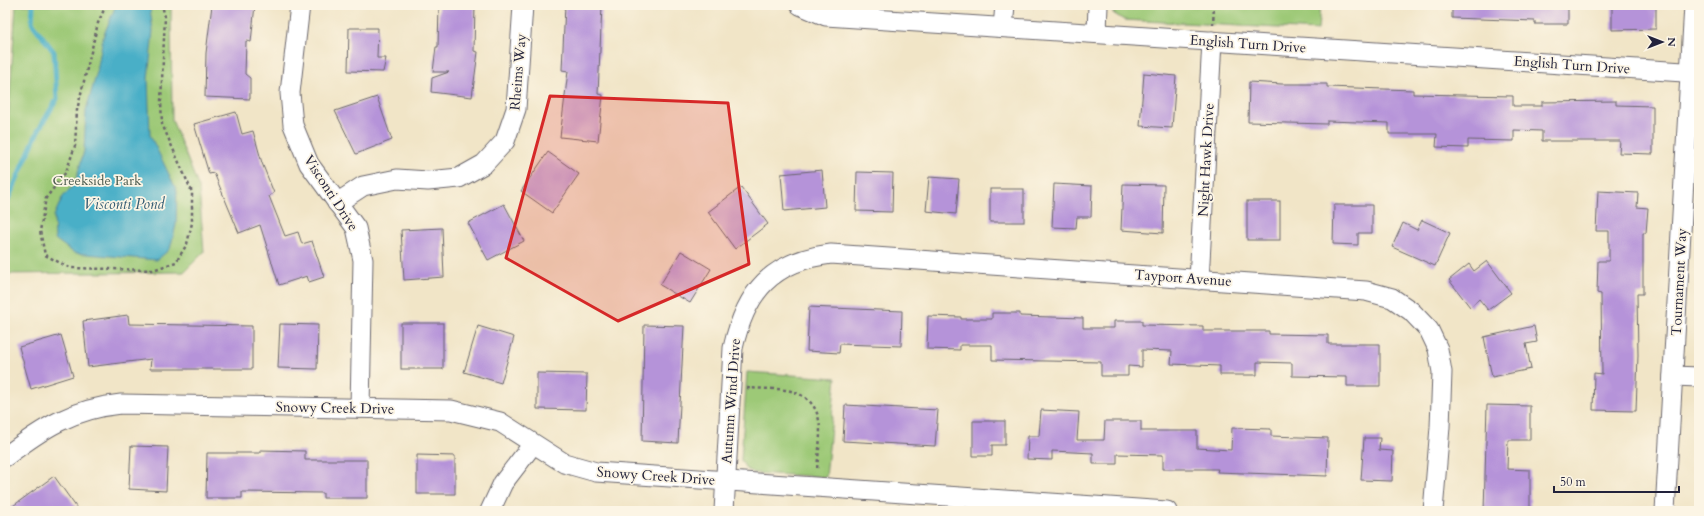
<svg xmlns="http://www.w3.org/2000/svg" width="1704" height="516" font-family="Cardo,serif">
  <rect width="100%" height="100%" fill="#fcf5e5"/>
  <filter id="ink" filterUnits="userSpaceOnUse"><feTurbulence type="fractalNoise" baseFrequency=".025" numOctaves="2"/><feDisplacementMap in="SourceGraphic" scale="8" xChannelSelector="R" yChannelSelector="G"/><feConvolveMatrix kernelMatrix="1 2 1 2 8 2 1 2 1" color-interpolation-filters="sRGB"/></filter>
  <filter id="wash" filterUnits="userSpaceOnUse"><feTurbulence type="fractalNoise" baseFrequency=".012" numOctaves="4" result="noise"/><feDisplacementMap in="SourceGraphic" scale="16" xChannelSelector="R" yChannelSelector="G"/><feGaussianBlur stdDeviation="0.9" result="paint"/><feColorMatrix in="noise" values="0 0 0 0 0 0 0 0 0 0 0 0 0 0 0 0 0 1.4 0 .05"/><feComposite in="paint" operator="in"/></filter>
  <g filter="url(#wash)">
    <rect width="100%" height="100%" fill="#f1e5c7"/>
    <!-- green -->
    <g fill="#9dc977" stroke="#607659">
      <polygon points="16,5 171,5 172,120 199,188 204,252 184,272 5,274 5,166"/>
      <polygon points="1114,5 1320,5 1318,30 1124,20 1113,13"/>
      <polygon points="747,372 836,378 826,477 755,473 746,469 741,460"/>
    </g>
    <!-- water -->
    <polygon fill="#48afc7" stroke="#356881" points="116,5 143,5 150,9 153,31 148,79 150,135 177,191 176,225 170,249 157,260 74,253 55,239 54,216 62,198 75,183 84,151 86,110 97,72 103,37"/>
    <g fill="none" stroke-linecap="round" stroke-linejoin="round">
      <!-- stream -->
      <polyline stroke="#48afc7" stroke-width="5" points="5,206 38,131 57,99 54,52 32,23 33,5"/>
    </g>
    <g id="blocks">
      <!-- building -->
      <g fill="#b593d9">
        <polygon points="212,5 255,5 251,42 246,41 245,74 250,78 250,99 205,97 206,53"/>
        <polygon points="439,5 475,5 474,51 478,52 472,97 431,92 432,78 449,72 433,72 436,47 438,47"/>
        <polygon points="565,5 602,5 598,94 603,95 598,141 560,137 568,71 562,70"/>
        <polygon points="1452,5 1568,5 1568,24 1535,24 1535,21 1452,18"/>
        <polygon points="1612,5 1656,5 1656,29 1612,30"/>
        <polygon points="349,28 378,28 377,58 386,58 383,72 348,71"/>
        <polygon points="1144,73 1176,76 1172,128 1140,126"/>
        <polygon points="1249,82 1282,84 1327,84 1327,87 1413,90 1413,94 1513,96 1513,106 1542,106 1542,102 1616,101 1616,105 1653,106 1653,154 1619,153 1620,141 1542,141 1542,131 1514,130 1514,141 1468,140 1468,148 1436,147 1437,134 1389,134 1389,123 1327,121 1327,124 1248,122"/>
        <polygon points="377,97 392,140 356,154 335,111"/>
        <polygon points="236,112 242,134 253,131 262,163 274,193 269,196 285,236 298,232 302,244 312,241 324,277 309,282 307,276 279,285 260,225 239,233 214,173 209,174 194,124"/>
        <polygon points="548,152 579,174 552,213 521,191"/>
        <polygon points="822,170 825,207 784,211 781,174"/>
        <polygon points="857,172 893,173 892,212 856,211"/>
        <polygon points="929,177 959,179 956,214 926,211"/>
        <polygon points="1054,184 1092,186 1091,217 1077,217 1076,228 1052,227"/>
        <polygon points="1123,184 1164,185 1163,233 1121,230"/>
        <polygon points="741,187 768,224 735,249 708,212"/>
        <rect x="990" y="189" width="34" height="33"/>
        <polygon points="1598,191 1638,193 1637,207 1648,208 1646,233 1643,233 1643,294 1637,294 1638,355 1636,411 1593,410 1594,373 1602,374 1601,294 1597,293 1598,261 1609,261 1609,231 1596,231"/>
        <rect x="1247" y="201" width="33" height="39"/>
        <polygon points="504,204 524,241 488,260 468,223"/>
        <polygon points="1334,205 1372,205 1372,233 1358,233 1358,245 1333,244"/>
        <polygon points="1422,220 1450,233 1435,266 1392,247 1403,223 1417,230"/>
        <polygon points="442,228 444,277 404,280 401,230"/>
        <polygon points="681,251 711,269 690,303 660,285"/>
        <polygon points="1487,261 1511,293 1488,310 1479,299 1470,307 1449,280 1469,264 1474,271"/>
        <polygon points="809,307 902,311 901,346 840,344 839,353 807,351"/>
        <polygon points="992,313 1020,313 1020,316 1083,318 1083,328 1114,328 1114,321 1142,321 1142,325 1203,326 1203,331 1269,331 1269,334 1328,335 1328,344 1380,344 1380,386 1347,386 1347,377 1292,376 1292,363 1257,362 1257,375 1220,375 1220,366 1171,364 1172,351 1142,350 1142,367 1128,366 1128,376 1101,376 1101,362 992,360 992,345 960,345 960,350 927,349 928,316 961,317 961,319 992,319"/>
        <polygon points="128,315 129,324 252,326 252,369 150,369 151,359 88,367 83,321"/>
        <rect x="401" y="323" width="42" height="46"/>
        <polygon points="280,324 318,325 317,369 278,368"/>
        <polygon points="644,325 684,326 678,443 642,441"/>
        <polygon points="478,326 514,337 501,383 464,372"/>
        <polygon points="1534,326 1537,342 1526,344 1531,369 1492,377 1484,337"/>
        <polygon points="61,335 73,376 31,389 19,347"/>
        <polygon points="537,373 587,374 586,410 537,409"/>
        <polygon points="845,405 938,410 935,446 843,441"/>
        <polygon points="1487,405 1530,406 1530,440 1508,440 1507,469 1530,470 1530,511 1484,511"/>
        <polygon points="1041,410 1079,412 1077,440 1104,440 1105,421 1141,421 1141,431 1197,431 1197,448 1231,450 1232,428 1271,429 1271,436 1328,438 1327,476 1217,472 1218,469 1163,469 1163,455 1117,454 1117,464 1093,464 1093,453 1052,451 1052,460 1027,459 1028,436 1039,436"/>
        <polygon points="973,421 1005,421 1005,445 992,445 992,456 973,456"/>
        <polygon points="1364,438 1380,438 1379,450 1393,451 1392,481 1361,480"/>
        <polygon points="131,446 168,447 166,491 129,489"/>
        <polygon points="260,450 305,451 305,460 367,460 367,498 323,498 323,493 242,492 242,498 206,498 207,453 260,453"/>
        <polygon points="417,455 455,456 455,494 417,494"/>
        <polygon points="54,476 79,511 6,511"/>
      </g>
    </g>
  </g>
  <g filter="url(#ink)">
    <use href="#blocks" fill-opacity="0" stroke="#6a666c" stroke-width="1"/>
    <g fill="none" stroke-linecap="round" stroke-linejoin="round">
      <defs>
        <g id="minor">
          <polyline points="300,5 290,93 293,125 309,164 356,228 363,260 360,408"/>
          <polyline points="800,5 826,16 1699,73"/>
          <polyline points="1003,27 1005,5"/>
          <polyline points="1097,33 1098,5"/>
          <polyline points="337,203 363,186 397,179 428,181 459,178 484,164 505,141 516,109 523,5"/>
          <polyline points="1199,280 1212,41"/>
          <polyline points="1673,376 1699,377"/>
          <path d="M5,457C43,428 72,409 121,404L451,410L500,422L564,463L596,472L1167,511"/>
          <polyline points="490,511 503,483 533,444"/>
          <path d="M724,511L733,348C746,291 772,261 831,254L1366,291L1392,298L1411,311L1429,330L1438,349L1442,372L1440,427L1433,511"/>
          <polyline points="1665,511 1694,5"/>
        </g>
      </defs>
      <!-- minor casing -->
      <use href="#minor" stroke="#6a666c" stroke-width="21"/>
      <!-- path -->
      <g stroke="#6a666c" stroke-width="2.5" stroke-dasharray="3 3" stroke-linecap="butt">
        <polyline points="106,5 98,23 77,110 75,146 66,172 46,198 40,231 45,255 70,268 153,270 176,262 187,244 192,223 192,192 162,124 161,101 165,17 162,5"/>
        <polyline points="1213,25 1214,5"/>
        <path d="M747,388C761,389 778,388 791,391C830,403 819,438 817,470"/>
      </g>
      <!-- minor -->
      <use href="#minor" stroke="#fff" stroke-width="19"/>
    </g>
  </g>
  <!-- marked area -->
  <path fill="#d62828" fill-opacity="0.2" stroke="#d62828" stroke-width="3" stroke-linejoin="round" d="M550,96L728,103L749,264L618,321L506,258Z"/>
  <g text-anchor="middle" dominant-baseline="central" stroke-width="3.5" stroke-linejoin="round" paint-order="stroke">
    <!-- street labels -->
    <g font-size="14" fill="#22223b" stroke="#fcf5e5">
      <text transform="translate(1248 44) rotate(4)">English Turn Drive</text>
      <text transform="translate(1572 65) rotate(4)">English Turn Drive</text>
      <text transform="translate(518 72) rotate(-85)">Rheims Way</text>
      <text transform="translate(1206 160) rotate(-87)">Night Hawk Drive</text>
      <text transform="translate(331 193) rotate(57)">Visconti Drive</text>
      <text transform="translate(1183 278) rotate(4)">Tayport Avenue</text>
      <text transform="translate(1679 282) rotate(-87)">Tournament Way</text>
      <text transform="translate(731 401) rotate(-86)">Autumn Wind Drive</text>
      <text transform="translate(335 408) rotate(1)">Snowy Creek Drive</text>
      <text transform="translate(656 476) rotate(4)">Snowy Creek Drive</text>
    </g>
    <!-- park labels -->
    <g font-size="14" fill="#4d5c50" stroke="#fcf5e5">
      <text x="97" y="180">Creekside Park</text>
    </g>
    <!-- water labels -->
    <g font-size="15" font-style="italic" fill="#315a73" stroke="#fcf5e5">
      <text x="124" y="204">Visconti Pond</text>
    </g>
  </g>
  <!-- margin -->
  <rect width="1704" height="516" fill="none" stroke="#fcf5e5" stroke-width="20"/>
  <!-- north arrow -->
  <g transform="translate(1662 42) rotate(90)" stroke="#fcf5e5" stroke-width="3" paint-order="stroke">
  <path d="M0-3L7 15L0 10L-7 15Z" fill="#22223b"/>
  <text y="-6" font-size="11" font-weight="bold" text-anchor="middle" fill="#22223b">N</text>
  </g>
  <!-- scale -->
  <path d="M1554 486v6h125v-6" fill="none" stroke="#22223b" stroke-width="2"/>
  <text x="1560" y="486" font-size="12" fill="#22223b" stroke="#fcf5e5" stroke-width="3" paint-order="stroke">50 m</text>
</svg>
